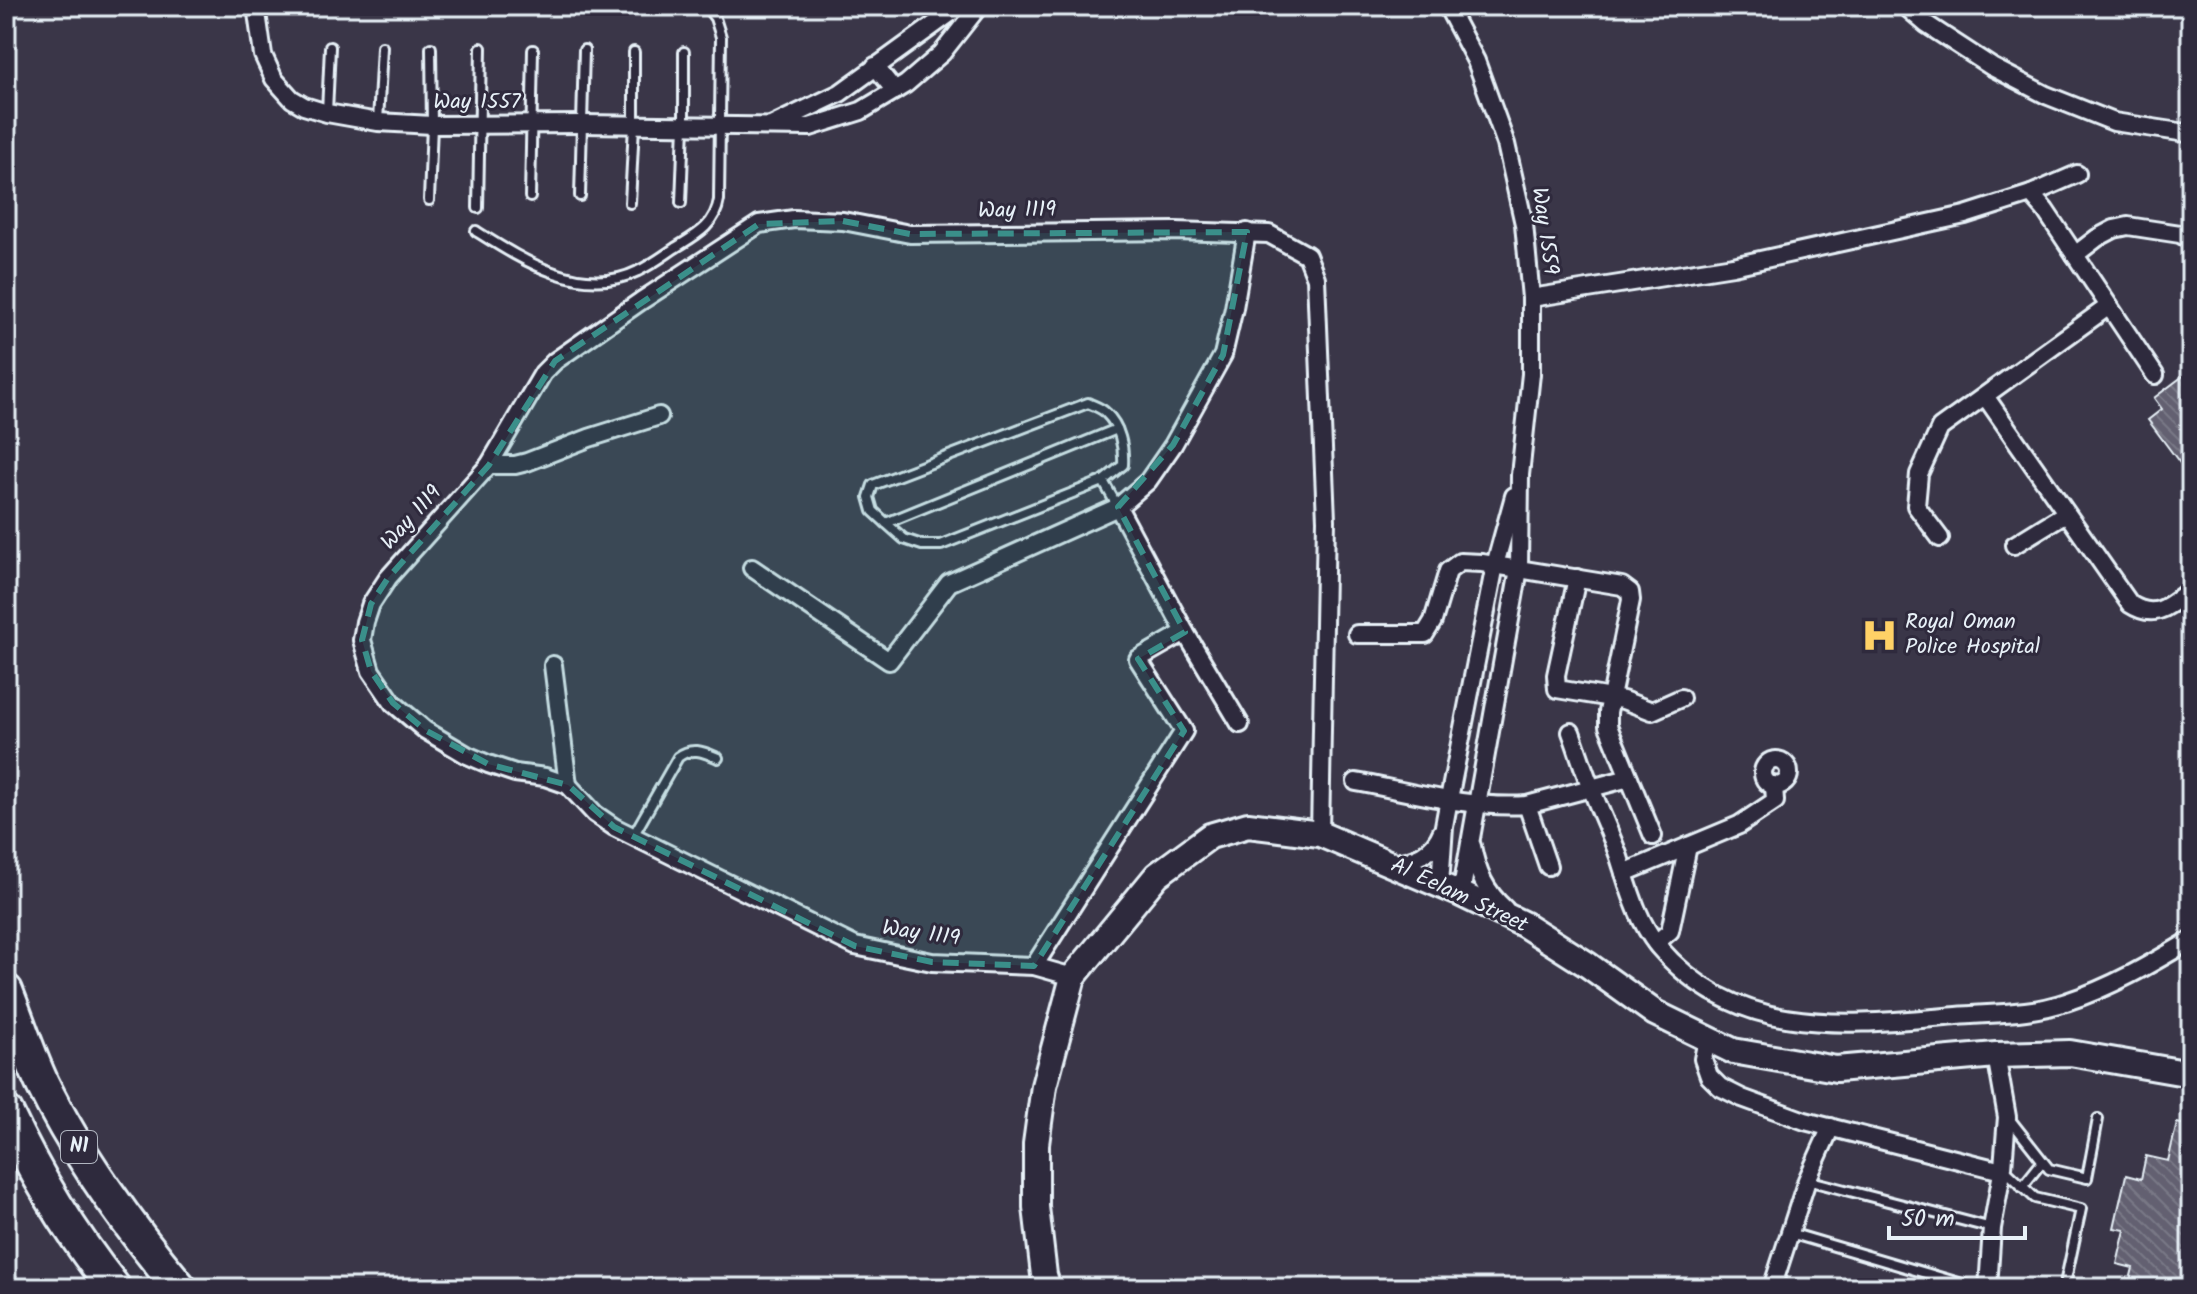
<svg xmlns="http://www.w3.org/2000/svg" width="2197" height="1294" font-family="Kalam,sans-serif">
  <defs>
    <pattern id="building-back-hatch" width="6" height="6" patternUnits="userSpaceOnUse" patternTransform="scale(2)"><rect width="6" height="6" fill="#636171"/><path d="M-1 5l2 2M0 0l6 6M5-1l2 2" fill="none" stroke="#797886"/></pattern>
  </defs>
  <rect width="100%" height="100%" fill="#3a3648"/>
  <filter id="ink" filterUnits="userSpaceOnUse"><feTurbulence type="fractalNoise" baseFrequency=".0125" numOctaves="2"/><feDisplacementMap in="SourceGraphic" scale="16" xChannelSelector="R" yChannelSelector="G"/><feConvolveMatrix kernelMatrix="1 2 1 2 8 2 1 2 1" color-interpolation-filters="sRGB"/></filter>
  <g filter="url(#ink)">
    <!-- building -->
    <g fill="url(#building-back-hatch)" stroke="#e8f1f8" stroke-width="2">
      <polygon points="2191,370 2191,478 2148,420 2162,409 2154,398"/>
      <polygon points="2177,1123 2191,1126 2191,1288 2149,1288 2129,1284 2133,1268 2117,1264 2125,1230 2114,1228 2126,1175 2141,1179 2146,1156 2168,1161"/>
    </g>
    <g fill="none" stroke-linecap="round" stroke-linejoin="round">
      <defs>
        <g id="lane">
          <polyline points="327,112 330,47"/>
          <polyline points="378,122 382,47"/>
          <polyline points="580,196 584,50"/>
          <polyline points="530,197 533,50"/>
          <polyline points="429,200 432,125 431,48"/>
          <polyline points="630,203 634,125 634,52"/>
          <polyline points="681,203 684,125 684,52"/>
          <polyline points="478,208 481,48"/>
          <path d="M476,231C522,260 582,299 638,271C651,265 663,256 675,248C696,235 715,226 719,200L721,37L715,18L706,6"/>
          <path d="M1088,403C1094,406 1102,408 1106,413C1120,426 1124,447 1123,465L1103,481L941,545H922L904,539L886,523L873,511L869,497L873,485Z"/>
          <polyline points="1103,481 1118,507"/>
          <polyline points="886,523 1117,429"/>
          <path d="M633,836L678,757C692,746 704,752 718,758"/>
          <polyline points="2008,1117 2049,1169 2087,1178 2098,1119"/>
          <polyline points="2003,1168 2035,1198 2081,1209 2065,1284 2067,1288"/>
          <polyline points="1807,1180 1992,1228"/>
          <polyline points="2022,1187 2042,1162"/>
          <polyline points="1790,1233 1976,1288"/>
          <polyline points="1773,1283 1792,1288"/>
        </g>
        <g id="street">
          <polyline points="256,6 263,55 274,79 292,99 304,106 327,113 378,122 432,125 583,124 810,127 861,111 906,84 942,53 979,6"/>
          <polyline points="1447,6 1476,61 1506,144 1524,224 1531,298 1531,374 1520,475 1519,569 1461,894"/>
          <polyline points="1905,6 1926,24 1992,67 2046,95 2114,122 2186,133 2191,132"/>
          <polyline points="875,66 895,91"/>
          <polyline points="773,125 840,93 960,6"/>
          <polyline points="2031,194 2045,210 2155,375"/>
          <polyline points="2075,255 2097,238 2114,229 2128,226 2180,234 2191,240"/>
          <polyline points="1531,298 1733,266 1965,215 2031,194 2077,174"/>
          <path d="M1985,396L2130,604C2156,621 2170,605 2191,589"/>
          <polyline points="489,465 515,465 527,462 589,438 659,416"/>
          <polyline points="1940,538 1916,506 1919,474 1940,428 2109,306"/>
          <polyline points="2014,545 2066,513"/>
          <polyline points="752,568 889,661 949,583 1118,507"/>
          <polyline points="1577,578 1556,675 1557,689 1623,700 1652,711 1681,698"/>
          <polyline points="1185,632 1240,724"/>
          <polyline points="1357,634 1425,634 1433,621 1448,571 1460,562 1482,563 1622,586 1630,592 1631,600 1608,712 1608,726 1653,836"/>
          <polyline points="553,665 568,785"/>
          <path d="M1571,732C1578,751 1584,771 1592,790C1600,812 1611,834 1619,857C1629,888 1637,920 1658,946C1737,1040 1848,1025 1957,1016C1993,1013 2032,1014 2066,1002C2110,988 2151,964 2191,940"/>
          <circle cx="1776" cy="773" r="13"/>
          <path d="M1356,782C1411,792 1470,809 1527,805L1629,778"/>
          <polyline points="1527,805 1548,866"/>
          <path d="M1472,846C1477,872 1485,891 1505,909"/>
          <path d="M1391,864C1415,860 1433,854 1442,831"/>
          <polyline points="1624,873 1739,825 1775,801 1774,785"/>
          <polyline points="1440,885 1444,826 1449,799 1495,565 1514,496"/>
          <polyline points="1656,943 1670,931 1688,846"/>
          <polyline points="1034,966 1184,731 1138,659 1185,632 1118,507 1148,481 1173,445 1223,355 1234,308 1247,232"/>
          <polyline points="1073,977 1034,966 932,962 855,946 614,827 595,814 568,785 545,777 515,773 488,764 467,755 425,730 393,703 371,671 362,640 365,622 371,604 388,578 489,465 543,373 555,361 641,301 759,224 794,219 843,221 910,234 1175,231 1269,234 1307,255 1316,278 1326,520 1320,834"/>
          <polyline points="1707,1040 1703,1059 1709,1076 1720,1087 1742,1098 1805,1121 2002,1171"/>
          <polyline points="1772,1288 1807,1180 1831,1127"/>
          <polyline points="1988,1288 1992,1228 2003,1167 2007,1117 1996,1055"/>
        </g>
        <polyline id="secondary" points="1048,1288 1044,1275 1036,1207 1036,1144 1044,1086 1073,977 1157,875 1210,836 1248,825 1320,834 1461,894 1525,925 1588,965 1655,1013 1733,1051 1836,1069 1996,1055 2070,1053 2191,1074"/>
        <g id="highway">
          <path d="M6,991C18,1021 28,1053 42,1083C76,1153 130,1228 180,1288"/>
          <path d="M6,1112C35,1174 72,1235 114,1288"/>
        </g>
      </defs>
      <!-- lane casing -->
      <use href="#lane" stroke="#e8f1f8" stroke-width="14"/>
      <!-- street casing -->
      <use href="#street" stroke="#e8f1f8" stroke-width="22"/>
      <!-- secondary casing -->
      <use href="#secondary" stroke="#e8f1f8" stroke-width="30"/>
      <!-- highway casing -->
      <use href="#highway" stroke="#e8f1f8" stroke-width="38"/>
      <!-- lane -->
      <use href="#lane" stroke="#2f2a3d" stroke-width="8"/>
      <!-- street -->
      <use href="#street" stroke="#2f2a3d" stroke-width="16"/>
      <!-- secondary -->
      <use href="#secondary" stroke="#2f2a3d" stroke-width="24"/>
      <!-- highway -->
      <use href="#highway" stroke="#2f2a3d" stroke-width="32"/>
    </g>
  </g>
  <!-- marked area -->
  <path fill="#3a8f8a" fill-opacity="0.2" stroke="#3a8f8a" stroke-width="6" stroke-dasharray="16 10" stroke-linejoin="round" d="M843,221L910,234L1247,232L1223,355L1173,445L1118,507L1185,632L1138,659L1184,731L1034,966L932,962L855,946L614,827L568,785L488,764L425,730L393,703L371,671L362,640L371,604L388,578L489,465L555,361L759,224Z"/>
  <!-- icons -->
  <defs>
    <symbol id="hospital-bare" viewBox="-9 -9 18 18"><path d="M-5-5h3v3.5h4V-5h3V5h-3V1.5h-4V5h-3Z" fill="#ffd166" stroke="#2f2a3d" stroke-width="2.5" paint-order="stroke"/></symbol>
  </defs>
  <g fill-rule="evenodd">
    <use href="#hospital-bare" x="1854" y="610" width="51" height="51"/>
  </g>
  <g text-anchor="middle" dominant-baseline="central" stroke-width="6" stroke-linejoin="round" paint-order="stroke">
    <!-- shield labels -->
    <rect fill="#2f2a3d" stroke="#b0b5c0" stroke-width="2" x="61" y="1131" width="36" height="32" rx="6"/>
    <g font-size="20" font-weight="bold" fill="#e8f1f8">
      <text x="79" y="1147">N1</text>
    </g>
    <!-- street labels -->
    <g font-size="22" fill="#e8f1f8" stroke="#2f2a3d">
      <text x="477" y="102">Way 1557</text>
      <text transform="translate(1017 211) rotate(-1)">Way 1119</text>
      <text transform="translate(1544 231) rotate(82)">Way 1559</text>
      <text transform="translate(412 518) rotate(-48)">Way 1119</text>
      <text transform="translate(1459 896) rotate(25)">Al Eelam Street</text>
      <text transform="translate(921 934) rotate(8)">Way 1119</text>
    </g>
    <!-- poi labels -->
    <g font-size="22" fill="#e8f1f8" stroke="#2f2a3d" text-anchor="start">
      <text x="1905" y="622">Royal Oman<tspan x="1905" dy="25">Police Hospital</tspan></text>
    </g>
  </g>
  <!-- margin -->
  <rect width="2197" height="1294" fill="none" stroke="#2f2a3d" stroke-width="32"/>
  <rect x="16" y="16" width="2165" height="1262" fill="none" stroke="#e8f1f8" stroke-width="3" filter="url(#ink)"/>
  <!-- scale -->
  <path d="M1889 1226v12h136v-12" fill="none" stroke="#e8f1f8" stroke-width="4"/>
  <text x="1901" y="1226" font-size="24" fill="#e8f1f8" stroke="#2f2a3d" stroke-width="6" paint-order="stroke">50 m</text>
</svg>
